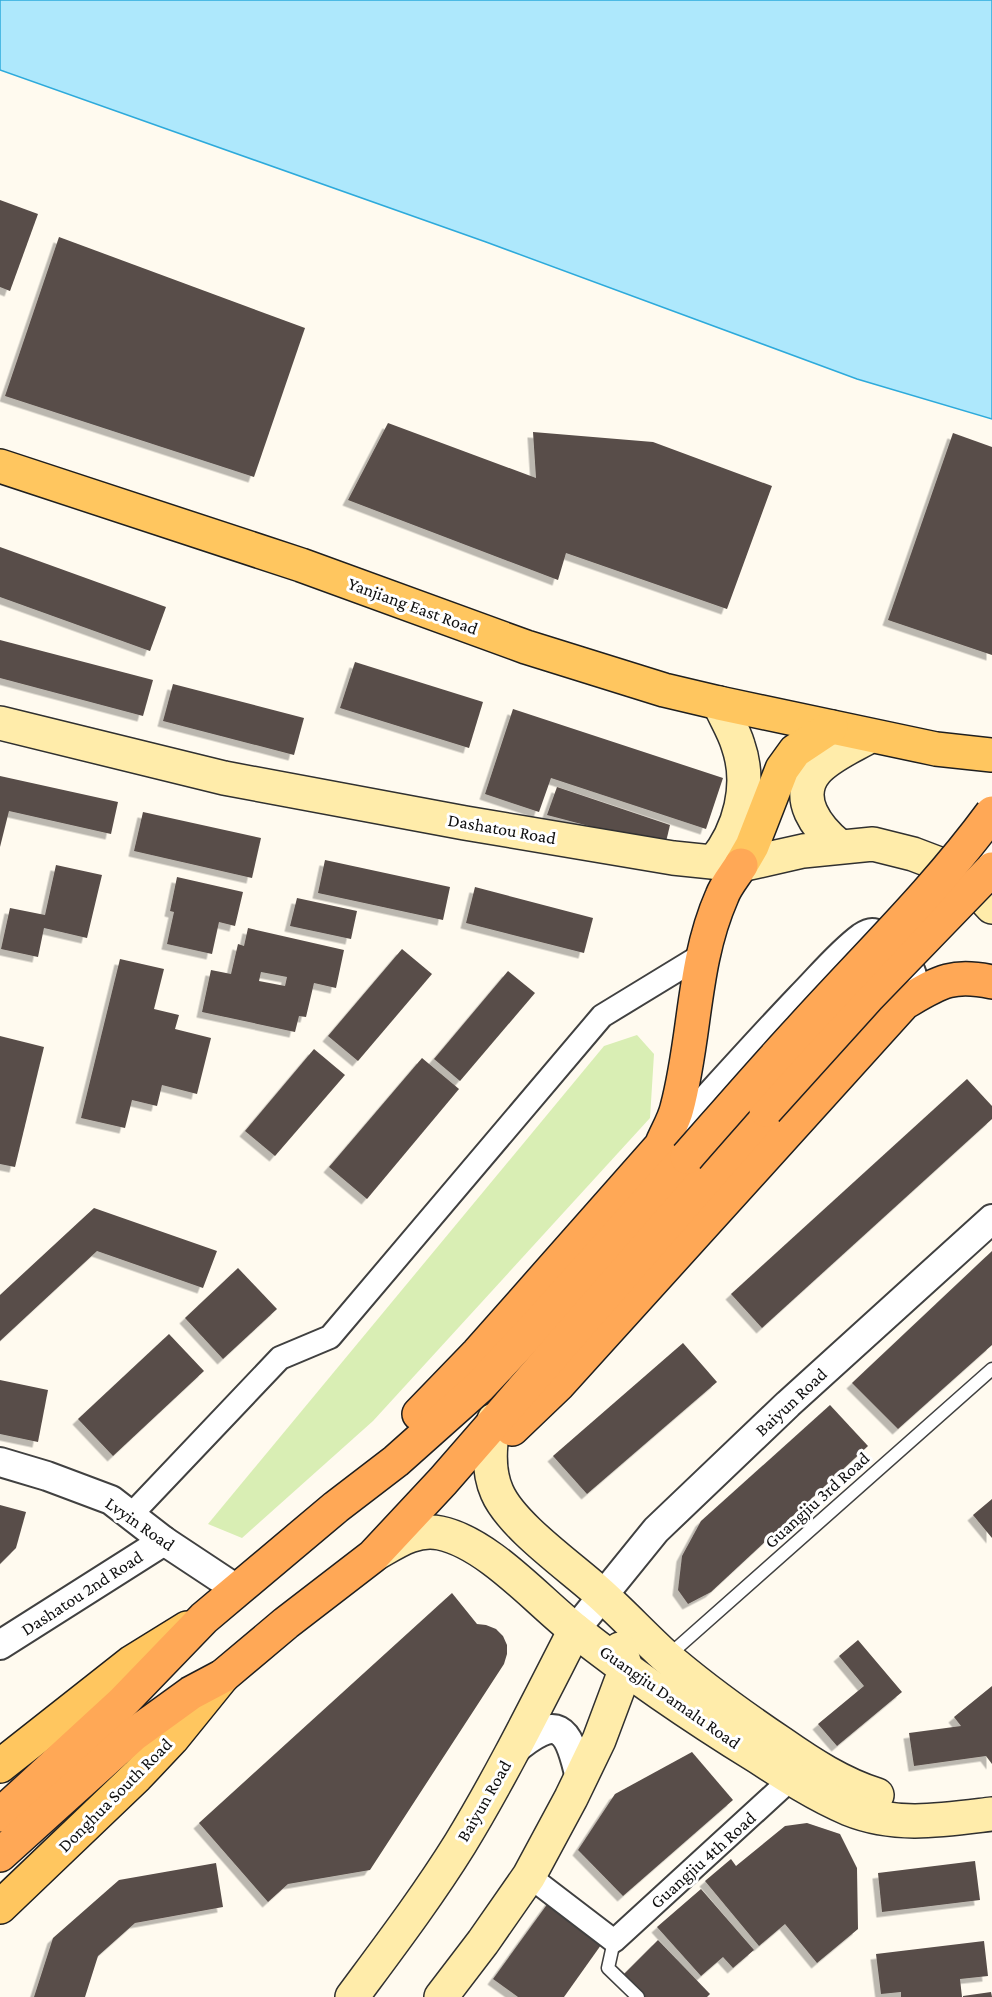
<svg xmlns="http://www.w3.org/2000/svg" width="992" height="1997" font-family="'Crimson Pro',serif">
  <defs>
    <filter id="shadow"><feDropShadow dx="-5.5" dy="5.5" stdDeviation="0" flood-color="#0004"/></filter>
  </defs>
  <rect width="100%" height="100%" fill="#fffaef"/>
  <!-- green -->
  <polygon fill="#d9eeb4" points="637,1035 654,1054 650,1118 373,1421 242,1538 208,1524 604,1046"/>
  <!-- water -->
  <polygon fill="#aee8fc" stroke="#2daadb" stroke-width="1.5" points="0,0 992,0 992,419 857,379 486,242 0,70"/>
  <!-- building -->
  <g fill="#584d49" fill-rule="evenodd" filter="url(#shadow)">
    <polygon points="0,200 38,214 10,291 0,287"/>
    <polygon points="59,237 305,328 254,477 5,396"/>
    <polygon points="388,423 536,478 533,432 653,442 772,486 727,609 566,553 558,580 348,500"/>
    <polygon points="953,433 992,447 992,655 888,620"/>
    <polygon points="0,547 166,607 150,651 0,597"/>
    <polygon points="0,640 153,680 143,716 0,678"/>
    <polygon points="355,662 483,702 469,748 340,708"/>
    <polygon points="173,684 304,718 294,755 163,721"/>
    <polygon points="513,709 723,778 706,829 551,778 539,812 485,794"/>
    <polygon points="0,776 118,802 111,834 9,811 0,847"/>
    <polygon points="557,787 670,825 665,846 547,815"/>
    <polygon points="143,812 261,838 252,878 134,851"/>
    <polygon points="325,860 450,887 443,920 318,893"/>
    <polygon points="56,865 102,875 87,938 44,928 38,957 1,949 10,908 45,915"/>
    <polygon points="177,877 243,892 235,926 219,922 212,954 167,944 174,912 170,911"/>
    <polygon points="475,887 593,918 584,953 466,923"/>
    <polygon points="297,898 357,911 351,939 290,926"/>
    <path d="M248,928L344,950L336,988L314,983L306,1017L299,1016L295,1032L202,1012L211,970L231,974L238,944L244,946ZM261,972L287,977L285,986L259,981Z"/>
    <polygon points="402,949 432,974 358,1061 328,1036"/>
    <polygon points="120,959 164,969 154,1009 179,1015 175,1029 211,1038 197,1094 162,1085 157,1106 132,1100 125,1128 81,1118"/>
    <polygon points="508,971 535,993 460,1081 434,1059"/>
    <polygon points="0,1036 44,1047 15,1167 0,1164"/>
    <polygon points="314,1049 345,1075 275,1156 245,1131"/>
    <polygon points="422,1058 459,1089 367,1199 329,1167"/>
    <polygon points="967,1079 992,1106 992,1119 762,1328 731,1294"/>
    <polygon points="94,1208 217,1251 203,1288 97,1251 0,1341 0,1295"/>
    <polygon points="992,1251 992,1345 898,1429 852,1383"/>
    <polygon points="238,1268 277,1309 223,1359 185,1318"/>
    <polygon points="169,1334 204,1371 113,1456 78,1419"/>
    <polygon points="683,1343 717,1382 587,1494 553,1456"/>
    <polygon points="0,1380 48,1390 38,1442 0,1434"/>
    <polygon points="830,1405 868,1446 711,1592 688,1604 678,1590 682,1556 701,1521"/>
    <polygon points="992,1499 992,1538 973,1515"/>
    <polygon points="0,1505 26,1512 16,1548 0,1564"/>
    <polygon points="452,1593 477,1624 486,1625 496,1629 503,1636 507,1645 507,1654 504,1664 370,1870 288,1884 268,1902 199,1823"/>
    <polygon points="858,1640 902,1692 837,1746 818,1724 864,1686 839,1656"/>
    <polygon points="992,1686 992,1764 986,1756 914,1766 909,1733 961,1726 954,1717"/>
    <polygon points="692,1752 733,1800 623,1896 578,1850 615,1794"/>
    <polygon points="807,1823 840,1834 857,1868 858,1929 817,1963 785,1924 759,1946 705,1881 731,1859 736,1866 785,1826"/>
    <polygon points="975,1861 980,1900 882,1912 878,1873"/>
    <polygon points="216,1863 223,1907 135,1923 98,1956 85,1997 34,1997 53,1938 119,1880"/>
    <polygon points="701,1889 754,1950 733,1968 723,1957 701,1976 657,1927"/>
    <polygon points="551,1899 606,1938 564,1997 518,1997 493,1979"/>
    <polygon points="658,1940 710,1994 707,1997 644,1997 623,1975"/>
    <polygon points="984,1941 988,1976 960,1979 962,1997 901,1997 901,1992 881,1994 876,1954"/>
    <polygon points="991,1992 992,1997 963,1997 963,1996"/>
  </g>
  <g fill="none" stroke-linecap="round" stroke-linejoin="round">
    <defs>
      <g id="service">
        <polyline points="668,1656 992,1369"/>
        <polyline points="614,1941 608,1968 638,1997"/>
      </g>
      <g id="minor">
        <path d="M674,1131C715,1086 756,1040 798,996C818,976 837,952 860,935C863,933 868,930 872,930C886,930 912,962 915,975C916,986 909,995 904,1003"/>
        <polyline points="130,1516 280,1358 330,1337 602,1016 702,955"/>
        <polyline points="529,1876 614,1941 791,1779"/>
      </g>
      <g id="tertiary">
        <polyline points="0,1462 47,1476 111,1500 164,1541 238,1590"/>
        <polyline points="575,1630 656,1530 788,1404 992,1219"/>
        <polyline points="0,1645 164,1541"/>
        <path d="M513,1751C558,1713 568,1726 580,1778"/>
      </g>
      <g id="secondary">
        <polyline points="0,723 224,778 465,823 673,858 741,865 803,851 873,844 913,854 942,865 967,880 992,907"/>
        <path d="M839,846C818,829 793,798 816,771C829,756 853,746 870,736"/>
        <path d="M714,862C740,830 752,785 738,745C734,731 725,717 719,703"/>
        <path d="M494,1420C490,1444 487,1469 497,1492C511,1525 568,1565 596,1590C620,1611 642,1635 665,1656C702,1688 741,1716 781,1743C811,1764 842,1784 877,1795"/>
        <path d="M377,1553C396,1542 416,1528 440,1533C488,1543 537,1600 575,1630C633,1676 695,1718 758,1757C787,1776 816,1795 849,1809C896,1828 943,1820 992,1814"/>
        <path d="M352,1997C389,1947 427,1897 460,1844C502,1775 538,1702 575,1630"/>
        <polyline points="441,1997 483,1942 529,1876 571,1798 599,1740 626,1668 620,1649"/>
      </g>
      <g id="primary">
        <polyline points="0,466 301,565 526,647 664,690 719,703 936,749 992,755"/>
        <polyline points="741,865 752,846 782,769 795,751 831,727"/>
        <polyline points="0,1766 132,1662 187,1628"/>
        <polyline points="0,1907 137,1776 172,1739 223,1676"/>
      </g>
      <g id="trunk">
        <path d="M419,1414L478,1353L661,1146C666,1133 674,1121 677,1108C696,1037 692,964 722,896C726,885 735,875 741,865"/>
        <path d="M512,1429L559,1384L904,1003C938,983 951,973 992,982"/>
        <polyline points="0,1815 122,1703 204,1618 336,1507 396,1461 479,1387 537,1325 687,1157"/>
        <polyline points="0,1855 133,1735 191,1693 223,1676 286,1623 373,1556 443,1481 766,1110"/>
      </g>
    </defs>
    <!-- service casing -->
    <use href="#service" stroke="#414141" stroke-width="15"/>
    <!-- minor casing -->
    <use href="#minor" stroke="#414141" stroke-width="26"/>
    <!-- tertiary casing -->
    <use href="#tertiary" stroke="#414141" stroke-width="32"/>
    <!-- secondary casing -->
    <use href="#secondary" stroke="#303030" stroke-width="36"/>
    <!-- primary casing -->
    <use href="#primary" stroke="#1f1f1f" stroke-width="36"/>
    <!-- trunk casing -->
    <use href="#trunk" stroke="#1f1f1f" stroke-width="36"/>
    <!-- service -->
    <use href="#service" stroke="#fff" stroke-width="12"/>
    <!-- minor -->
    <use href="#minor" stroke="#fff" stroke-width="22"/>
    <!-- tertiary -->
    <use href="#tertiary" stroke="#fff" stroke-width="28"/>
    <!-- secondary -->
    <use href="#secondary" stroke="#ffecaa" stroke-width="33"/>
    <!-- primary -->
    <use href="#primary" stroke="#ffc65f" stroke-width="33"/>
    <!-- trunk -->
    <use href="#trunk" stroke="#ffa856" stroke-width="33"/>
    <defs>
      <g id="trunk-bridge">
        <polyline points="766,1110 869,996 992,869"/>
        <path d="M687,1157C724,1115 761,1072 799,1031C864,959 934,892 992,813"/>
      </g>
    </defs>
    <!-- trunk-bridge casing -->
    <use href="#trunk-bridge" stroke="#1f1f1f" stroke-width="36" stroke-linecap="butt"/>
    <!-- trunk-bridge -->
    <use href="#trunk-bridge" stroke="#ffa856" stroke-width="33"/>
  </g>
  <g text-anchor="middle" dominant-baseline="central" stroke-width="6" stroke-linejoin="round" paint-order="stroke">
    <!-- street labels -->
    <g font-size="18" fill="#0e0e0e" stroke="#fff">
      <text transform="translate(413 606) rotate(20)">Yanjiang East Road</text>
      <text transform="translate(502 829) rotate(10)">Dashatou Road</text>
      <text transform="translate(791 1402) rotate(-43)">Baiyun Road</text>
      <text transform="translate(817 1500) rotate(-42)">Guangjiu 3rd Road</text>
      <text transform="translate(140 1524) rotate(35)">Lvyin Road</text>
      <text transform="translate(82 1593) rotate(-33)">Dashatou 2nd Road</text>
      <text transform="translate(670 1697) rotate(35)">Guangjiu Damalu Road</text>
      <text transform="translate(115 1795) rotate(-45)">Donghua South Road</text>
      <text transform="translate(484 1801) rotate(-60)">Baiyun Road</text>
      <text transform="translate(703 1860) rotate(-42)">Guangjiu 4th Road</text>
    </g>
  </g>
</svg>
